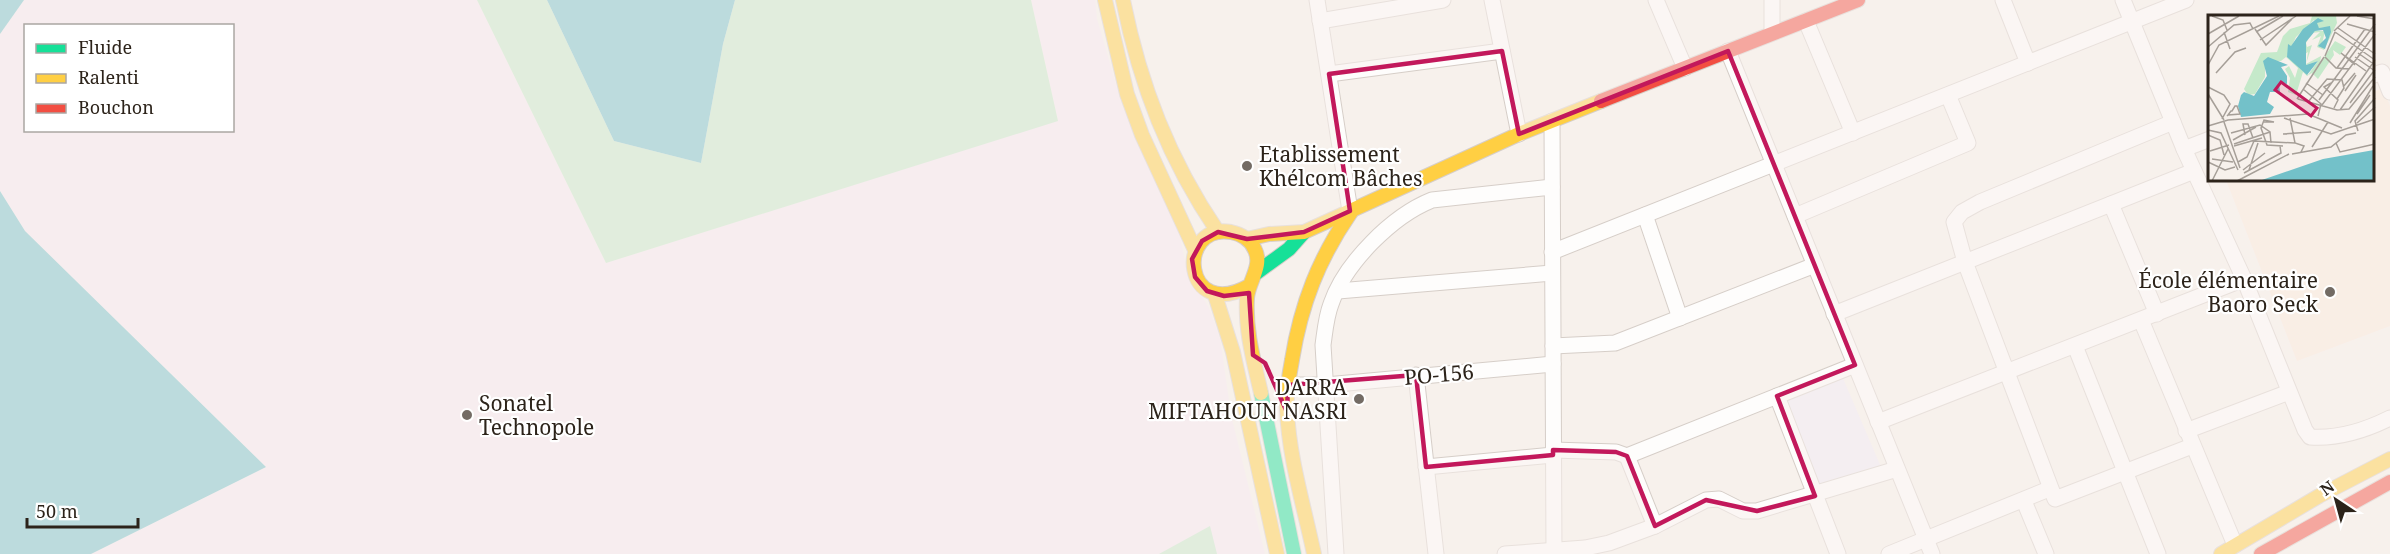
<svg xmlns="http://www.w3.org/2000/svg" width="2390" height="554" font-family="'Noto Serif',serif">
  <rect width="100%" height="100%" fill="#f7f1ec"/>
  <!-- commercial -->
  <path fill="#f5e9f2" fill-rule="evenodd" d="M24,0H477L606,263L1058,120L1031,0H1095L1097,19L1122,105L1176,218L1187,271L1209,308L1220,338L1231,415L1265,554H91L266,467L25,231L0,191V34ZM26,26H232V130H26Z"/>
  <!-- built -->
  <polygon fill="#fbeadc" points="2383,88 2390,106 2390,326 2297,361 2226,180 2374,180 2374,92"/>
  <!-- medical -->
  <polygon fill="#efebf5" points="1842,376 1884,474 1818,495 1785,399"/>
  <!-- green -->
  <g fill="#c5e9ca">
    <polygon points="477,0 547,0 614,141 701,163 723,44 735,0 1031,0 1058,121 606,263"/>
    <polygon points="1210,526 1217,554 1159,554"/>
  </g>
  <!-- water -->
  <g fill="#73c1c9">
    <polygon points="0,0 24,0 0,34"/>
    <polygon points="547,0 735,0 723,44 701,163 614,141"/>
    <polygon points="0,191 25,231 266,467 91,554 0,554"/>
  </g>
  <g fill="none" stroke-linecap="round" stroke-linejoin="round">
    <defs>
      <g id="street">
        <polyline points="1317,0 1350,211"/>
        <polyline points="1492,0 1519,134"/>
        <polyline points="1656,0 1685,68"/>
        <polyline points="2003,0 2028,63"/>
        <path d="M2123,0L2184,149L2244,279L2305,430L2310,437C2338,439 2366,430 2390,418"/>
        <polyline points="1320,21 1443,0"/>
        <polyline points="1806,21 1853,133"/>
        <polyline points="1772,33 1772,0"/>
        <polyline points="1728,51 1932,554"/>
        <polyline points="1329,74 1502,51"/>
        <polyline points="2374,75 2382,72 2390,92"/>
        <polyline points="1552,121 1554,554"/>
        <polyline points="2173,122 1980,202 1962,212 1954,222 1965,262 2055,499 2192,446"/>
        <polyline points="2184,149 2210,139"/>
        <polyline points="2111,204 2157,314"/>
        <polyline points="1645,215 1680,318"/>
        <polyline points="1795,216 1968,143 1948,95"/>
        <polyline points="1552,252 2186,0"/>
        <polyline points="1338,291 1552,273"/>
        <polyline points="1834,314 2194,171"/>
        <polyline points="2141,320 2235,545"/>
        <polyline points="1553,346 1615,343 1815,265"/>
        <polyline points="2075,346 2158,554"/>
        <polyline points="1416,375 1436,554"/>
        <polyline points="1288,385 1326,385 1553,364"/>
        <polyline points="1777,396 1838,554"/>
        <polyline points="1878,422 2244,279"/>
        <polyline points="2186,431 2289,392"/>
        <polyline points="1553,450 1616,452 1627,456 1855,365"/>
        <polyline points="1627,456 1655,526"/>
        <polyline points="1426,467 1553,455"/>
        <polyline points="2024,501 2046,554"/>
        <path d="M1336,554L1323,345C1325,331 1326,317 1331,304C1345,263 1392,216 1432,200L1552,187"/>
        <polyline points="1505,554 1585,548 1609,543 1655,526 1706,500 1719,499 1743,511 1757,511 1897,469"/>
        <polyline points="1889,554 2049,489"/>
      </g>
      <g id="fast">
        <polyline points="1256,273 1289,249 1304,232"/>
        <polyline points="1261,393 1294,554"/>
      </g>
      <g id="slow">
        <polyline points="1105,0 1127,94 1142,135 1195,250"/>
        <path d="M1123,0C1140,85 1169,160 1218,232"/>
        <polyline points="1247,239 1269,234 1304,232 1519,134 1601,101"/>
        <path d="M1249,286C1183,323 1175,223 1231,232C1241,234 1251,240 1255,250C1263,266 1248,282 1247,298C1245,331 1254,362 1261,393"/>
        <polyline points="1215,295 1233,352 1277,554"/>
        <path d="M1314,554C1304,506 1289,458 1287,410C1286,393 1289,376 1292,360C1301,304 1319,258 1351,212"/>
        <polyline points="2221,554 2319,496 2390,459"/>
      </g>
      <g id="jam">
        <polyline points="1601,101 1858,0"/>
        <polyline points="2261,554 2390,482"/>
      </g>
    </defs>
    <!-- street casing -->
    <use href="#street" stroke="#d6cec8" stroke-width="17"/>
    <!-- fast casing -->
    <use href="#fast" stroke="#d6cec8" stroke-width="16"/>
    <!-- slow casing -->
    <use href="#slow" stroke="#d6cec8" stroke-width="16"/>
    <!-- jam casing -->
    <use href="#jam" stroke="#d6cec8" stroke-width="16"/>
    <!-- street -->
    <use href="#street" stroke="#fefdfc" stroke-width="15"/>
    <!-- fast -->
    <use href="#fast" stroke="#16e098" stroke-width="14"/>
    <!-- slow -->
    <use href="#slow" stroke="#ffcf43" stroke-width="14"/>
    <!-- jam -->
    <use href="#jam" stroke="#f24e42" stroke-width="14"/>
  </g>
  <!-- marked area -->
  <path d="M0 0H2390V554H0ZM1502,51L1519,134L1728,51L1855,365L1777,396L1815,496L1757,511L1706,500L1655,526L1627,456L1616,452L1553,450V455L1426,467L1416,375L1288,385L1287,412L1265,363L1253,355L1249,293L1224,296L1207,291L1195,277L1192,259L1202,241L1218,232L1247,239L1304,232L1350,211L1329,74Z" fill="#f7f1ec" fill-opacity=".55" fill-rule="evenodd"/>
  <path fill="none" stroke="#c2185b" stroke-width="4.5" stroke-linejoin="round" d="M1502,51L1519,134L1728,51L1855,365L1777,396L1815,496L1757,511L1706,500L1655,526L1627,456L1616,452L1553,450V455L1426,467L1416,375L1288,385L1287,412L1265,363L1253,355L1249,293L1224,296L1207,291L1195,277L1192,259L1202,241L1218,232L1247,239L1304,232L1350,211L1329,74Z"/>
  <!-- markers -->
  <g fill="#736b64" stroke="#fff" stroke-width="2">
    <circle cx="1247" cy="166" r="6"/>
    <circle cx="2330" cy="292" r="6"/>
    <circle cx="1359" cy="399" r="6"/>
    <circle cx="467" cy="415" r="6"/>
  </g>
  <g text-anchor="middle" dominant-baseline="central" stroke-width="4.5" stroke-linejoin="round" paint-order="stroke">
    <!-- poi labels -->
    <g font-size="21" fill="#2c231a" stroke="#fff" text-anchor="start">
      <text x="1259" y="154">Etablissement<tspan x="1259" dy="24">Khélcom Bâches</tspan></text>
      <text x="2318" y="280" text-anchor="end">École élémentaire<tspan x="2318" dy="24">Baoro Seck</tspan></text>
      <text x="1347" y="387" text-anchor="end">DARRA<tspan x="1347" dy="24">MIFTAHOUN NASRI</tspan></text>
      <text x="479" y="403">Sonatel<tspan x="479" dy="24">Technopole</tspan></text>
    </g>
    <!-- street labels -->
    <g font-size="21" fill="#2c231a" stroke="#fff">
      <text transform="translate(1439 374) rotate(-5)">PO-156</text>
    </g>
  </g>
  <!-- overview -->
  <g transform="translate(2208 15)">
    <rect width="166" height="166" fill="#f7f1ec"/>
    <path d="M104,1H128L129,8L116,35L109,32L113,21L104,25L112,17L104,18L98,28L99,32L104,30L98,49L113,41L112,48L127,26L138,32L132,40L125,35L126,40L110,64L104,58L99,61L95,57L88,80L80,77L82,63L77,54L81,51L87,63L90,53L78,42L73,46H57V62L47,79L40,80L36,74L53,38L69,37L75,21L82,14L102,8ZM106,5L111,13L120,12L122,20L114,29L117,16H107L95,30L93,42L100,37L98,50L110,46L100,60L79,41L88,22Z" fill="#c5e9ca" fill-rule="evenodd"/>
    <path d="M110,3L116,6L109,8L111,13L122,11L123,17L117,34L110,31L118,23L115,15L107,16L98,27V50L110,46L99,60L79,42L80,29L83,31L95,14ZM60,42L80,50L73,52L79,61V69L71,68L72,77H62L59,87L66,92L62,99L33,102L30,91L33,80L36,77L46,81L59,61L55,46ZM166,135V166H51L115,144Z" fill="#73c1c9"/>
    <path fill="none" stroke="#a69f98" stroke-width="1.5" d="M4,1L15,5L19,15M149,1L167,4M139,9L167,17M130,13L167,39M47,14L58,30L84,4M126,16L142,1M16,17L22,34M48,17L75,1M127,17L167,45M0,19L31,1M52,25L88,1M0,32L26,10L42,8L45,14M150,38L167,50M117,41L127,17M147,42L167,56M0,50L11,30L71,1M147,50L133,38L158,56M129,53L157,14M141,54L167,19M8,58L27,37L38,33M98,68L115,80M123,68L116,72L130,85L126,93M0,72L16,80L22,89L14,104M135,72L147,58M95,74L113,89L110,101M137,76L148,60M0,79L16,105M89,84L116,42M90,84L129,95L141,94L167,62M111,85L167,9M100,87L119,64L134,65L136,73L129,84M142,88L165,57M114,90L141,54L128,53L117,42M132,95L167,45M149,99L162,80M19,101L20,100L23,96H24L27,91H29L32,99L20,100M76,103L123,119L167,104M82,103L87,128L96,131L93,137M16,107L32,153M55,107H66L56,105L53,113L59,130L75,131M142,108L165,71M149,108L167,92M0,111L20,105L100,99L134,113M0,115L13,118L30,155M150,116L147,106L167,83M23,118L52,110L62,117L63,128M75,119L103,117M0,120L12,125L16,140M37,120L35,109H40L45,123M25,125L48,112M46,126L87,128M128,128L132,137L167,129M26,129L62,117M26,131L54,123M104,132L120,107M2,136L21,130M84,139L123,132L138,120L148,118M4,144L25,147M0,147L17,155L27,152M30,147L39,142L46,126M35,155L57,138M41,155L50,128M36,158L73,138L72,131M4,166L20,134M29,166L81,139"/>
    <path fill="#c2185b" fill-opacity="0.15" stroke="#c2185b" stroke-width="3" d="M73,67L109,93L103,101L67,75Z"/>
    <rect width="166" height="166" fill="none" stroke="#2c231a" stroke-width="3"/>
  </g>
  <!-- legend -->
  <rect x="24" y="24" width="210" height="108" fill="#ffffff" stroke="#aba7a3" stroke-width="1.5"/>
  <rect x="36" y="44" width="30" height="9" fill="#16e098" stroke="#aba7a3" stroke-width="1.5"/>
  <text x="78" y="54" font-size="18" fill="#2c231a">Fluide</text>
  <rect x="36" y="74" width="30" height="9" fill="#ffcf43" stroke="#aba7a3" stroke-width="1.5"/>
  <text x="78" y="84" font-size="18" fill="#2c231a">Ralenti</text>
  <rect x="36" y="104" width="30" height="9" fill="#f24e42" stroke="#aba7a3" stroke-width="1.5"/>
  <text x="78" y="114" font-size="18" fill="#2c231a">Bouchon</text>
  <!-- north arrow -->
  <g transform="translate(2336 500) rotate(324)" stroke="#ffffff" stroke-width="4.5" paint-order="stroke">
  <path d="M0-4.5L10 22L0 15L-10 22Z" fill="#2c231a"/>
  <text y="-9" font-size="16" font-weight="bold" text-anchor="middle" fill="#2c231a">N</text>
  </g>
  <!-- scale -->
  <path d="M27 518v9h111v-9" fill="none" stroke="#2c231a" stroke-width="3"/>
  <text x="36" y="518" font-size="18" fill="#2c231a" stroke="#ffffff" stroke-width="4.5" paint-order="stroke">50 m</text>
</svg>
